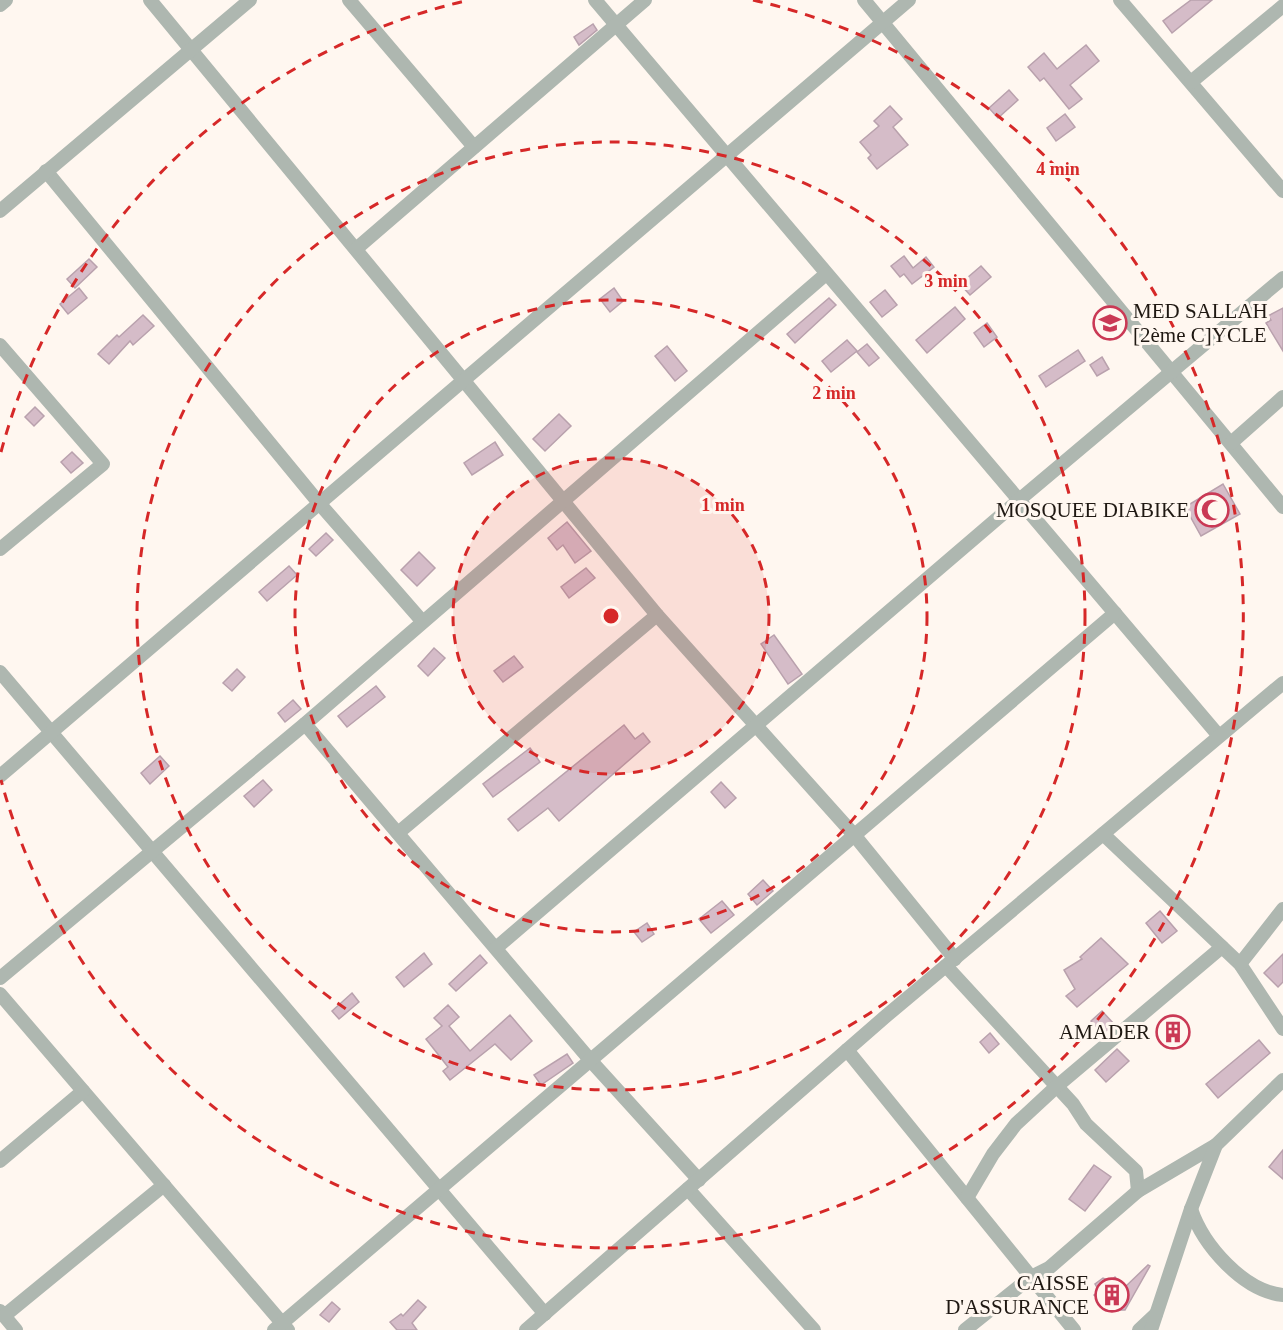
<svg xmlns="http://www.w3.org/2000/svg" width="1283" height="1330" font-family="'Times New Roman',serif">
  <rect width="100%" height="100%" fill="#fff7f0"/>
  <!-- building -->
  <g fill="#d5bcc8" stroke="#b9a1ad" stroke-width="1.5">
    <polygon points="1191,0 1212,0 1172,33 1163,21"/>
    <polygon points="593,24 597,30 579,45 574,37"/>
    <polygon points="1086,45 1099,61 1070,85 1082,99 1069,109 1044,78 1040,81 1028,67 1044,53 1057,69"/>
    <polygon points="1009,90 1018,100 998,118 989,108"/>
    <polygon points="890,106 902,119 893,127 908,145 877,169 868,158 871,155 860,142 879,126 874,121"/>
    <polygon points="1065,114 1075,127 1056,141 1047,128"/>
    <polygon points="904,256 913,268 926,257 934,267 912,284 904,274 900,277 891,266"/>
    <polygon points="89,259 97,267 75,288 67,279"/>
    <polygon points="981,266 991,277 970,295 960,284"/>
    <polygon points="79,288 87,298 68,314 60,304"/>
    <polygon points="614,288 623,301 610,312 600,299"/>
    <polygon points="885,290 897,305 882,317 870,302"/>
    <polygon points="829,298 836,305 795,343 787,334"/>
    <polygon points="955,307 965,319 927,353 916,340"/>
    <polygon points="1283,308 1283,351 1266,323 1271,320 1268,316"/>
    <polygon points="143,315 154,326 133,345 130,341 109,364 98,354 117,335 119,337"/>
    <polygon points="987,323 997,337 984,347 974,333"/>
    <polygon points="847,340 857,351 831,372 822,361"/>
    <polygon points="867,344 879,358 869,366 857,352"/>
    <polygon points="667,346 687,371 675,381 655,356"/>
    <polygon points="1078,350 1085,361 1046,387 1039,376"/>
    <polygon points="1102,357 1109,369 1097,376 1090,365"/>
    <polygon points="35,407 44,416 34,426 25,417"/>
    <polygon points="559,414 571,426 545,451 533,439"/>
    <polygon points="495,442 503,455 472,475 464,463"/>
    <polygon points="72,452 83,463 71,473 61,462"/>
    <polygon points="1223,484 1240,514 1201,536 1185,507"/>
    <polygon points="567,522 591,551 575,563 563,545 557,550 548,538"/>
    <polygon points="326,533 333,540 316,556 309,549"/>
    <polygon points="419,552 435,568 417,586 401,570"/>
    <polygon points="289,566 297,575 267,601 259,592"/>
    <polygon points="586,568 595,578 569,598 561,587"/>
    <polygon points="774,635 802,674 788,684 761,644"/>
    <polygon points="434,648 445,658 428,676 418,666"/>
    <polygon points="514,656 523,667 503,682 494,671"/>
    <polygon points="237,669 245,677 232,691 223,683"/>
    <polygon points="376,686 385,697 347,727 338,716"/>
    <polygon points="293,700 301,709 285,722 278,713"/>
    <polygon points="624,725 635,739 643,733 650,742 559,821 548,808 518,831 508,819"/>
    <polygon points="530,748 540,762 493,797 483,784"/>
    <polygon points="160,756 169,766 150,784 141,773"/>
    <polygon points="263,780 272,790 254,807 244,796"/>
    <polygon points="721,782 736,798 725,808 711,792"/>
    <polygon points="763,880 773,891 757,905 748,894"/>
    <polygon points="722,901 734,915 711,933 699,919"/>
    <polygon points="1160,911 1177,931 1162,943 1146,923"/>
    <polygon points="647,923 654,934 642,942 634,932"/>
    <polygon points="1101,938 1128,964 1077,1007 1066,996 1075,989 1064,970 1082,959 1080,957"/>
    <polygon points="424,953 432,964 404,987 396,977"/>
    <polygon points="1283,954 1283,982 1278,987 1264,973"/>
    <polygon points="480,955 487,963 456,991 449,984"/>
    <polygon points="352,993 359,1002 339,1019 332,1011"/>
    <polygon points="448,1005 459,1017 449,1026 470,1051 510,1015 532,1041 511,1060 495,1044 450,1080 443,1071 448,1067 426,1039 442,1026 434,1018"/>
    <polygon points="1102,1011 1114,1024 1103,1034 1091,1021"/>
    <polygon points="1174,1018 1187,1031 1171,1046 1159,1033"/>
    <polygon points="990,1033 999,1044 989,1053 980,1042"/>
    <polygon points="1259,1040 1270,1053 1218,1098 1206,1084"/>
    <polygon points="1117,1049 1129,1061 1106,1082 1095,1070"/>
    <polygon points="567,1054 573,1063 541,1085 534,1075"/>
    <polygon points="1283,1150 1283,1179 1269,1167"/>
    <polygon points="1094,1165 1111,1177 1085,1211 1069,1199"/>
    <polygon points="1148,1265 1150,1266 1125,1310 1111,1310 1094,1295 1099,1291 1095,1284 1103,1278 1110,1281 1115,1277 1124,1288"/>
    <polygon points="418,1300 426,1307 412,1323 417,1330 397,1330 390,1322 401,1314 403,1316"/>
    <polygon points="332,1302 340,1309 329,1322 320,1315"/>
  </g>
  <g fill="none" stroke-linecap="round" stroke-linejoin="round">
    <!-- minor -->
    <g stroke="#aeb7b0" stroke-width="14">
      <polyline points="150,0 657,615 855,836 955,959"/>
      <polyline points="349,0 474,147"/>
      <polyline points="595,0 1219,736"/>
      <polyline points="864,0 1283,507"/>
      <polyline points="1120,0 1283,191"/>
      <polyline points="0,5 6,0"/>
      <polyline points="1191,82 1283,6"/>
      <polyline points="46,171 319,503 422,621"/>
      <polyline points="0,211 250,0"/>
      <polyline points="356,249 645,0"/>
      <polyline points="0,345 103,464 0,549"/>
      <polyline points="1231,443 1283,397"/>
      <polyline points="0,672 545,1314"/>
      <polyline points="305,724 591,1061 699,1180"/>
      <polyline points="0,776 909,0"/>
      <polyline points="398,833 657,615"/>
      <polyline points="1103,834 1240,964 1283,1029"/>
      <polyline points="496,948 1019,500 1283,278"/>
      <polyline points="1240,964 1283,909"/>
      <polyline points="946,966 1073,1104 1086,1124 1136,1171 1138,1191"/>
      <polyline points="0,978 305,724 826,274"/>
      <polyline points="0,994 288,1330"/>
      <polyline points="847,1050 1074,1330"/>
      <polyline points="0,1161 83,1091"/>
      <polyline points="688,1189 814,1330"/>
      <polyline points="967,1198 993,1154 1016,1124 1056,1087 1222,947"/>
      <path d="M1191,1209C1203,1245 1243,1291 1283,1295"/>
      <polyline points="0,1311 16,1330"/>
      <polyline points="4,1316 164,1185"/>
      <polyline points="274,1330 1115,613"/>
      <polyline points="526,1330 886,1016 1283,683"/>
      <polyline points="965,1330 1031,1277 1049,1268 1138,1191 1216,1145"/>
      <polyline points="1139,1330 1156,1314"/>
      <polyline points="1151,1330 1191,1209 1216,1145 1283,1080"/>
    </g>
  </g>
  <!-- distance rings -->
  <circle cx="611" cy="616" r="158" fill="#d62828" fill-opacity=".12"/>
  <g fill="none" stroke="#d62828" stroke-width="3" stroke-dasharray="10 8">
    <circle cx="611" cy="616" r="158"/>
    <circle cx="611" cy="616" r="316"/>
    <circle cx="611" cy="616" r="474"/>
    <path d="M1 452A632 632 0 0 1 469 0M753 0A632 632 0 1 1 1 780"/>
  </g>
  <!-- icons -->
  <defs>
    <symbol id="school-ring" viewBox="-11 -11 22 22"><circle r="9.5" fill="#fff7f0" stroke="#ca3955" stroke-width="1.5"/><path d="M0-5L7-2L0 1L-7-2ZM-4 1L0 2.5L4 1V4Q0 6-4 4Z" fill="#ca3955"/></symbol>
    <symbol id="mosque-ring" viewBox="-11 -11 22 22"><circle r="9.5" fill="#fff7f0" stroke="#ca3955" stroke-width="1.5"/><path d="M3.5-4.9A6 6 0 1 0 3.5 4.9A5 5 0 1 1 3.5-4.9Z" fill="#ca3955"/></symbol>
    <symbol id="building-ring" viewBox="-11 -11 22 22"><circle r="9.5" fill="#fff7f0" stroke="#ca3955" stroke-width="1.5"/><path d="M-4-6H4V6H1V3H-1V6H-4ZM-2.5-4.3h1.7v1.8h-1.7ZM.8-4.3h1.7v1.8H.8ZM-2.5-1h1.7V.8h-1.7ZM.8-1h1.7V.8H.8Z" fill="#ca3955"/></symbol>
  </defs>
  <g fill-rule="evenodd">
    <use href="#school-ring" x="1091" y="304" width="38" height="38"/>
    <use href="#mosque-ring" x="1193" y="491" width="38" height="38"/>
    <use href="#building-ring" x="1154" y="1013" width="38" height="38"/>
    <use href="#building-ring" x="1093" y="1276" width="38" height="38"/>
  </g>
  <g text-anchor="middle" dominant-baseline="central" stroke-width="6" stroke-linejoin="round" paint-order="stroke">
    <!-- poi labels -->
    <g font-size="21" fill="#1f1812" stroke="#fff7f0" text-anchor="end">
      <text x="1133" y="311" text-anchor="start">MED SALLAH<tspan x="1133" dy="24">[2ème C]YCLE</tspan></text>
      <text x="1189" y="510">MOSQUEE DIABIKE</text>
      <text x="1150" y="1032">AMADER</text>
      <text x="1089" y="1283">CAISSE<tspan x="1089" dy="24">D'ASSURANCE</tspan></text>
    </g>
  </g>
  <circle cx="611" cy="616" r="9" fill="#d62828" stroke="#fff7f0" stroke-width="3"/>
  <g font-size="18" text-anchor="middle" font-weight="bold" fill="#d62828" stroke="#fff7f0" stroke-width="6" stroke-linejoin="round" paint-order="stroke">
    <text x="1058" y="175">4 min</text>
    <text x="946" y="287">3 min</text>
    <text x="834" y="399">2 min</text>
    <text x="723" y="511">1 min</text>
  </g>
</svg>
